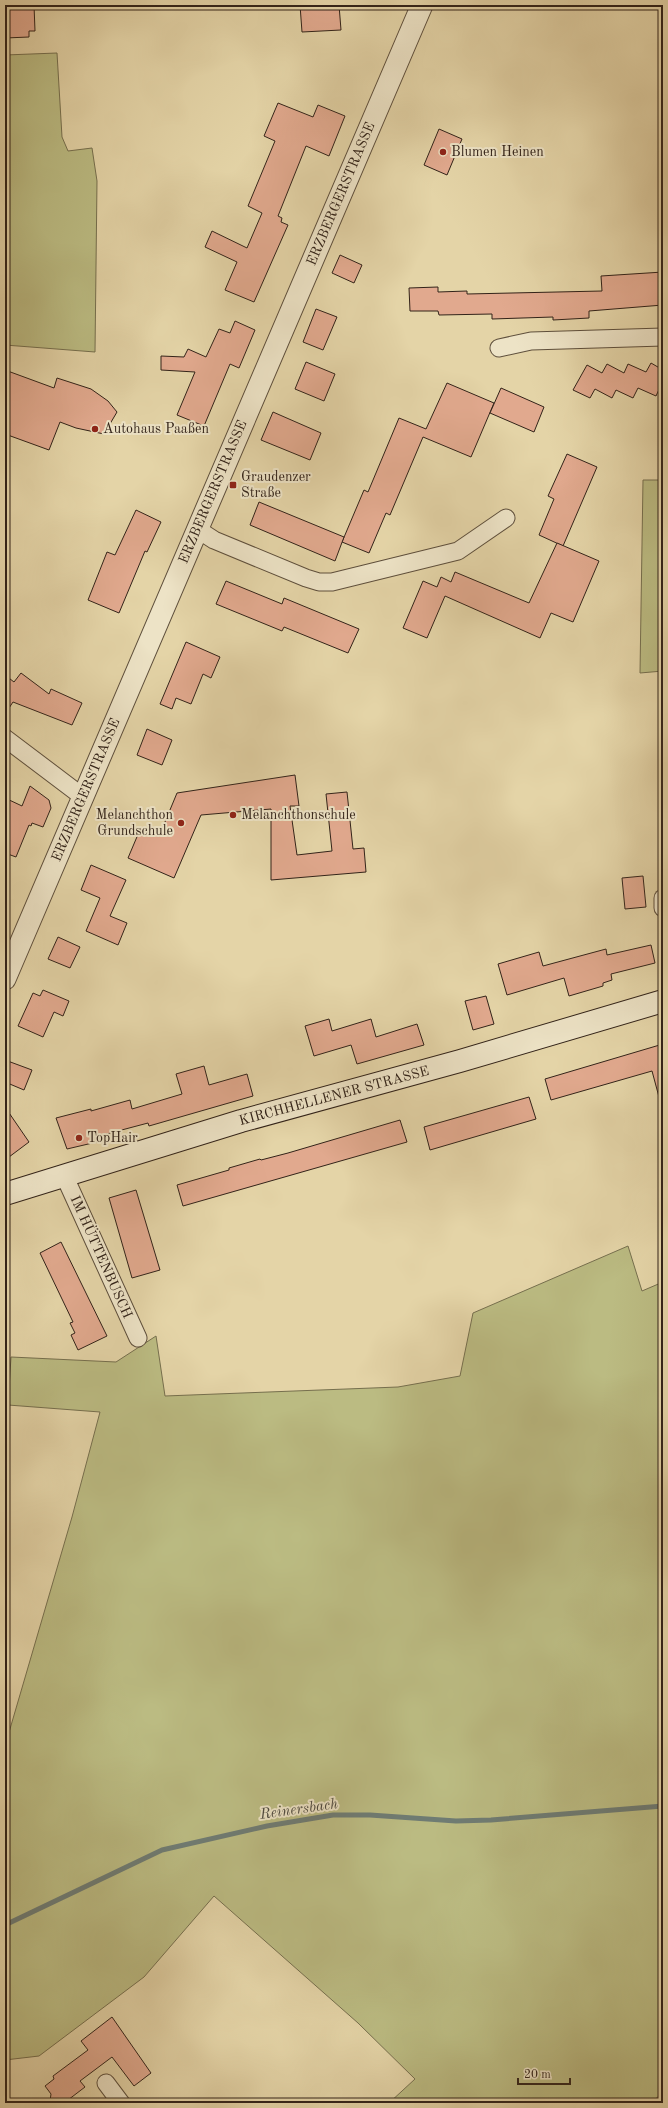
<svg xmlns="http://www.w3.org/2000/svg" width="668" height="2108" font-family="'Old Standard TT',serif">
  <rect width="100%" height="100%" fill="#e4d4a7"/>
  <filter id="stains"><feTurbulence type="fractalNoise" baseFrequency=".005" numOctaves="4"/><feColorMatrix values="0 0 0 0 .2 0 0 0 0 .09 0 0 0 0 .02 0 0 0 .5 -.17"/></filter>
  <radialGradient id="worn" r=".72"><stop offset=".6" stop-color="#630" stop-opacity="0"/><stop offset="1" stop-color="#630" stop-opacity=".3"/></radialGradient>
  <!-- green -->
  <g fill="#bbbb82" stroke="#766f4e">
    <polygon points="57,53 62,137 68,151 92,148 97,181 95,352 5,345 5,55"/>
    <polygon points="643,480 663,480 663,671 640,673"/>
    <polygon points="628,1246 642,1291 663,1282 663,2093 650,2103 389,2103 415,2079 358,2023 214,1896 144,1977 39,2056 5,2060 5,1746 72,1517 100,1412 8,1405 11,1357 116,1362 156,1336 165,1396 398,1387 460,1376 473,1313"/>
  </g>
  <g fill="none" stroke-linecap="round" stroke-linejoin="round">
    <!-- stream -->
    <polyline stroke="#6f7c74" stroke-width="5" points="5,1925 162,1850 267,1826 333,1815 370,1815 456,1821 491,1820 663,1806"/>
  </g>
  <!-- building -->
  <g fill="#e1a98e" stroke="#322319">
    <polygon points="5,5 34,5 35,31 29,31 29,37 5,38"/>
    <polygon points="300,5 339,5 341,30 302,32"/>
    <polygon points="278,103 313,117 318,105 345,116 329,156 306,146 278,216 282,218 281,222 288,225 254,302 225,290 237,262 205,247 212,231 247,248 262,213 248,206 275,141 264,136"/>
    <polygon points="439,129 462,139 447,175 424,165"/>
    <polygon points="340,255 362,265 354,283 332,273"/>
    <polygon points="663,272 663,305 589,311 589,318 553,320 553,317 492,319 492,314 439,315 438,311 410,311 409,288 438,287 438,292 467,291 467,294 602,291 601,276"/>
    <polygon points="316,309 337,317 323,350 303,342"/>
    <polygon points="235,321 255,330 239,368 230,364 204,426 177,415 195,372 161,370 161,356 184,357 188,349 206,357 219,329 230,333"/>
    <polygon points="306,362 335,374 324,401 295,389"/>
    <polygon points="651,363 663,370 663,381 656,396 638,388 633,398 616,390 612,398 595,389 590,398 573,390 587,365 602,373 607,364 624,373 628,364 646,372"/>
    <polygon points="5,370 54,388 57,378 91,389 108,401 117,412 104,434 76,428 60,422 49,450 5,434"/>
    <polygon points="447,383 494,403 471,457 423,437 390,515 386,513 369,553 342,542 364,490 368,492 399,418 426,429"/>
    <polygon points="501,388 544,407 534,432 490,413"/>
    <polygon points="273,412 321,433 310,460 261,440"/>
    <polygon points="567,454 597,467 563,546 539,535 554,499 548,496"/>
    <polygon points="259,502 344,537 335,561 250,525"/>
    <polygon points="136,510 161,522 147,552 145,551 119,613 88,600 107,552 115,555"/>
    <polygon points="557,543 599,561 573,622 551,613 540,638 445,596 427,638 403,628 423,581 437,587 441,577 451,582 455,572 529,603"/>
    <polygon points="226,581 282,604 284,598 359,629 348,653 284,627 282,631 216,604"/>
    <polygon points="186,642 220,657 211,678 203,674 191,704 176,698 172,709 160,704"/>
    <polygon points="21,673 49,694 51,689 82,703 72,725 13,702 5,714 5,675 14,682"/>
    <polygon points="147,729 172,740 162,765 137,755"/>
    <polygon points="295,775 299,806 290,806 297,855 332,851 326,794 347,792 353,849 364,848 366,872 271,880 271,809 201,815 174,878 128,858 139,832 151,836 154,831 160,834 177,793"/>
    <polygon points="30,786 49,800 51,808 43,827 32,823 31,826 29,825 16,857 5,853 5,798 22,806"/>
    <polygon points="91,865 126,880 110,916 127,923 118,945 86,931 100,898 81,890"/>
    <polygon points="643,876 646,907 625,909 622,878"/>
    <polygon points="58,937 80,947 70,968 48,959"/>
    <polygon points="651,945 655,963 611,974 612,980 603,983 603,986 569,996 564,978 507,995 498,964 539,952 543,966 606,949 607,955"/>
    <polygon points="43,990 69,1001 63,1016 54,1012 43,1037 18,1026 33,993 40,996"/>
    <polygon points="486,996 494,1024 473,1030 465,1001"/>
    <polygon points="329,1019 332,1031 371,1019 376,1037 417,1024 424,1045 357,1064 351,1045 314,1056 305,1026"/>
    <polygon points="663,1044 663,1096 659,1097 652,1071 551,1100 545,1079"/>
    <polygon points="5,1060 32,1070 24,1090 5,1082"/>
    <polygon points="204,1066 209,1085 247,1074 253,1096 149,1126 148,1123 99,1136 101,1141 67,1149 56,1118 91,1109 91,1111 130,1100 132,1109 182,1094 176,1074"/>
    <polygon points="529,1097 536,1119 430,1150 424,1127"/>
    <polygon points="5,1107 29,1142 5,1160"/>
    <polygon points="400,1120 407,1142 183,1206 177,1185 229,1170 229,1168 260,1159 261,1160 288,1153"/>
    <polygon points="136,1190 160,1270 132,1278 109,1198"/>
    <polygon points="61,1242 107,1336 78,1350 71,1335 75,1333 70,1323 73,1322 40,1253"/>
    <polygon points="112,2017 151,2073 134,2086 112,2057 80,2081 85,2087 64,2103 50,2101 51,2094 45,2086 54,2079 53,2076 88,2050 81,2041"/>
  </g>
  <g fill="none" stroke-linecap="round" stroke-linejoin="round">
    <defs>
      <g id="minor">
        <polyline points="499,348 531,341 663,337"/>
        <polyline points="197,529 214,540 306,578 319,582 332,582 458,551 506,518"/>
        <polyline points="5,738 83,797"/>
        <polyline points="663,898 663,908"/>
        <polyline points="64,1175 138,1338"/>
        <polyline points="106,2083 121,2103"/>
      </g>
      <polyline id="tertiary" points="5,979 422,5"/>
      <polyline id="secondary" points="5,1194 241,1121 460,1061 663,1001"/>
    </defs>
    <!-- minor casing -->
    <use href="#minor" stroke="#5e4f3c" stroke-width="19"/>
    <!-- tertiary casing -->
    <use href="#tertiary" stroke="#5e4f3c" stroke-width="23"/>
    <!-- secondary casing -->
    <use href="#secondary" stroke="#322319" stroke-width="24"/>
    <!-- minor -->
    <use href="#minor" stroke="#ede3c6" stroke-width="17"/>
    <!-- tertiary -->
    <use href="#tertiary" stroke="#ede3c6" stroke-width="21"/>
    <!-- secondary -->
    <use href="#secondary" stroke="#ede3c6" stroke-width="22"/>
  </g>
  <!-- markers -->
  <g fill="#8f2418" stroke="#ede3c6" stroke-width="1.5">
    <circle cx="443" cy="152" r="4"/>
    <circle cx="95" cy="429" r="4"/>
    <rect x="229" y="481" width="8" height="8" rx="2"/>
    <circle cx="233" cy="815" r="4"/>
    <circle cx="181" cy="823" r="4"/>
    <circle cx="79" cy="1138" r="4"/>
  </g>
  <g text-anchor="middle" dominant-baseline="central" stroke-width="4" stroke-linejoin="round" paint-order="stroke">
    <!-- poi labels -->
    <g font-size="14" fill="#322319" stroke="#ede3c6" text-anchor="start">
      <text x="451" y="152">Blumen Heinen</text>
      <text x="103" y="429">Autohaus Paaßen</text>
      <text x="241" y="477">Graudenzer<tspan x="241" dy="16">Straße</tspan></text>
      <text x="173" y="815" text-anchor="end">Melanchthon<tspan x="173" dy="16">Grundschule</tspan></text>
      <text x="241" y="815">Melanchthonschule</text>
      <text x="87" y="1138">TopHair</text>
    </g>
    <!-- street labels -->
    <g font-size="14" fill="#322319" stroke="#ede3c6">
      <text transform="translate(341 194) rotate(-67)">ERZBERGERSTRASSE</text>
      <text transform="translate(213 492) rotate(-67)">ERZBERGERSTRASSE</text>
      <text transform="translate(86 790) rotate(-67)">ERZBERGERSTRASSE</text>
      <text transform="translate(334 1096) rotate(-15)">KIRCHHELLENER STRASSE</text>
      <text transform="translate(101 1257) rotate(66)">IM HÜTTENBUSCH</text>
    </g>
    <!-- water labels -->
    <g font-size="15" font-style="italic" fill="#4c483f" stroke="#ede3c6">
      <text transform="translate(299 1810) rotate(-8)">Reinersbach</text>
    </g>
  </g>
  <!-- margin -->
  <rect width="668" height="2108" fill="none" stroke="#e4d4a7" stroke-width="20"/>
  <rect x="6" y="6" width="656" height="2096" fill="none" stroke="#322319" stroke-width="2"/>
  <rect x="10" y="10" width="648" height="2088" fill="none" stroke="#322319"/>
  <!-- scale -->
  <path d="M518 2078v6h52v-6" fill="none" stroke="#322319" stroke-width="2"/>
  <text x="524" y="2078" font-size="12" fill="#322319" stroke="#ede3c6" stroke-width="3" paint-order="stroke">20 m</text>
  <rect width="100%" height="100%" filter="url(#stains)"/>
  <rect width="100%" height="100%" fill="url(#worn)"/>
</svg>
